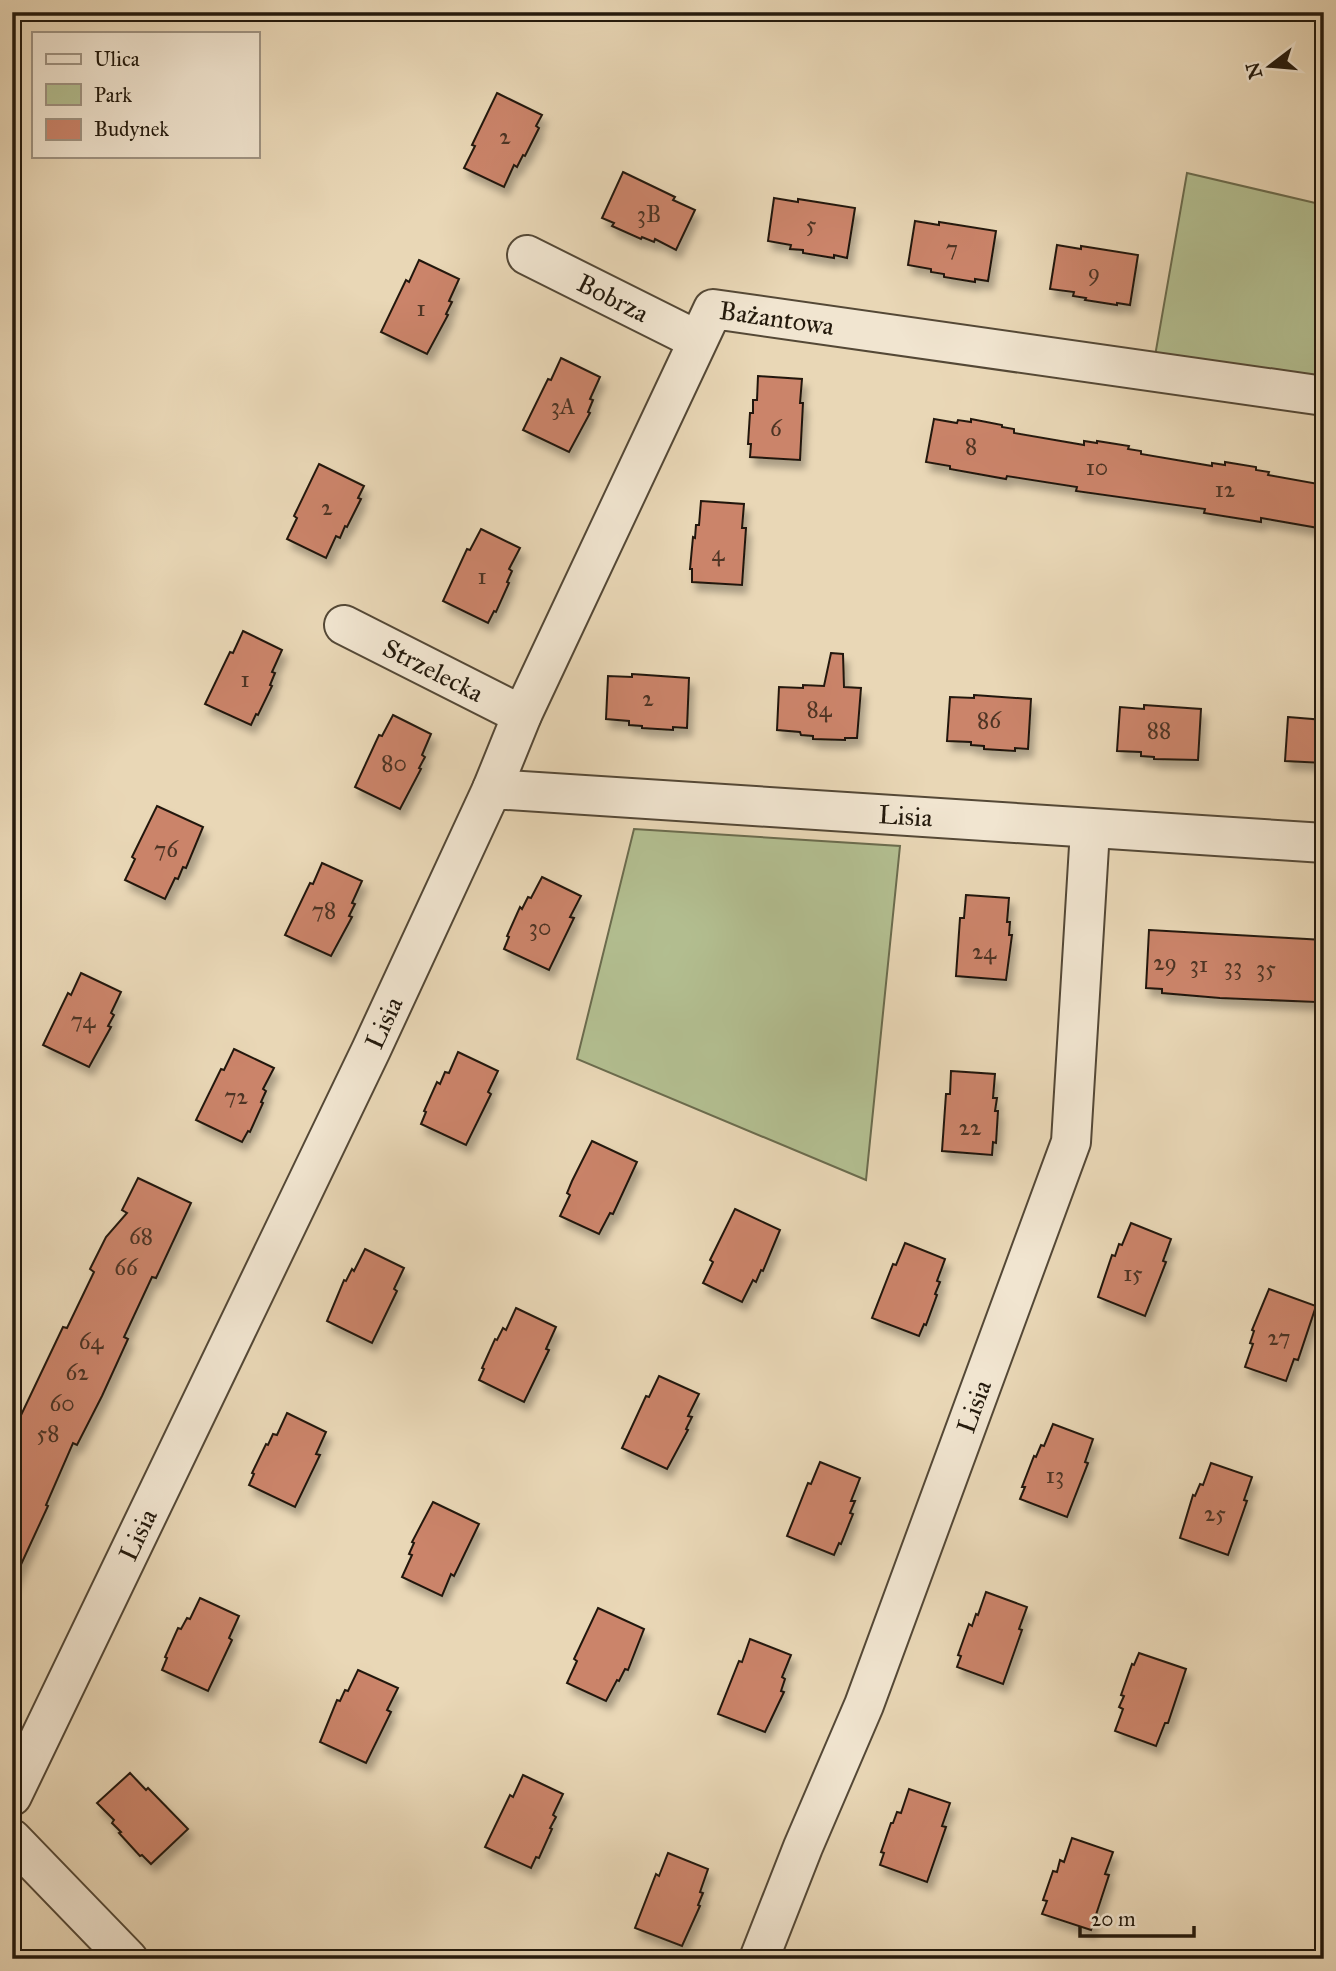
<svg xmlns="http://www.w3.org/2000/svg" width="1336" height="1971" font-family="'IM FELL Great Primer',serif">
  <defs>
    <filter id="shadow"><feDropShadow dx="4.5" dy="8" stdDeviation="3.5" flood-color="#0004"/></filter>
  </defs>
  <rect width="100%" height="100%" fill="#e9d7b6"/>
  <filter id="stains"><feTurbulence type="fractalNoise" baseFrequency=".00286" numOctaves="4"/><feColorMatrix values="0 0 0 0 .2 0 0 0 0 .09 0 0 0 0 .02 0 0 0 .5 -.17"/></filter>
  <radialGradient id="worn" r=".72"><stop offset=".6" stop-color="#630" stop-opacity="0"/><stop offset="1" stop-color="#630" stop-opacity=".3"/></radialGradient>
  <!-- green -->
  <g fill="#b3bf91" stroke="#6b6c4e" stroke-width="2">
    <polygon points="1187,173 1324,205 1324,385 1155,356"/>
    <polygon points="634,829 900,846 866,1180 577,1059"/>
  </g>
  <!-- building -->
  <g fill="#cb846b" stroke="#23190c" stroke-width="2" filter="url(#shadow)">
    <polygon points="497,93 542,115 536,126 539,128 525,156 523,155 517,167 514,165 504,187 464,168 475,146 472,145"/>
    <polygon points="623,172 675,197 673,200 695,210 676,250 655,239 654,242 642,237 641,239 612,226 614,223 602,218"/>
    <polygon points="774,198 798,202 798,199 855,208 847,258 834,255 834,258 803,253 803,250 790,249 791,245 768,241"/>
    <polygon points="915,221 939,225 939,222 996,231 988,281 975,279 975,282 944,277 944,274 931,272 931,269 908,265"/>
    <polygon points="1057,245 1081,249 1081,246 1138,255 1130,305 1117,303 1117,305 1085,300 1086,298 1073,296 1074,292 1050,289"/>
    <polygon points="419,260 459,279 449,301 452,302 446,314 448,315 427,354 381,332 406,280 409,282"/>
    <polygon points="561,358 600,377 590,399 593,400 588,412 590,413 569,452 523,430 548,379 551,380"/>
    <polygon points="758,376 802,379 800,403 803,403 800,460 750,457 751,444 748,444 750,413 753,413 753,400 757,400"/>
    <polygon points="934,419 957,423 958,420 971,422 971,419 1002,425 1002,427 1014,429 1014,433 1084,445 1084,441 1097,443 1097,441 1129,446 1128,449 1141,451 1141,454 1212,466 1212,463 1225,465 1225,462 1256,467 1256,470 1269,472 1268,475 1324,485 1324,529 1261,518 1261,522 1204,513 1205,509 1076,491 1077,487 1007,476 1006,479 950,469 950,466 926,462"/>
    <polygon points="319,464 364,486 358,498 361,499 347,527 345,526 340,538 336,536 326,558 287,539 297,518 294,516"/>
    <polygon points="701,501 744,504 742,528 746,528 742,585 692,582 692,569 690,569 693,537 695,538 696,525 699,525"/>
    <polygon points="481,529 520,548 509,569 512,571 507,582 509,583 496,612 494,611 488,623 443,601 467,549 470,550"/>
    <polygon points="243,631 282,650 272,672 275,673 270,685 272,686 258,715 256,714 251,725 205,704 230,652 233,653"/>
    <polygon points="831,653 843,654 844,687 861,688 857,738 845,738 845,740 813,739 813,736 801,735 800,732 777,730 779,687 803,688 803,685 824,686"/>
    <polygon points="632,674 689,678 687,728 673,727 673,730 642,728 642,726 629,725 629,721 606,719 608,676 632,677"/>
    <polygon points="974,695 1031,699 1028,749 1015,748 1015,751 984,749 984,746 971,745 971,742 947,741 950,697 974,698"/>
    <polygon points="1144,705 1201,709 1198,760 1154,759 1154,757 1141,756 1141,752 1117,751 1120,707 1144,709"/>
    <polygon points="393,715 431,734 422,755 425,757 419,768 421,769 400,809 355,787 379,735 382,736"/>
    <polygon points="1288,717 1324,720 1324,763 1285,761"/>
    <polygon points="157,806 203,827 186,868 183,867 178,879 175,878 165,899 125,880 135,859 132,857"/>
    <polygon points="322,863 362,881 352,903 355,904 349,916 352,917 331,956 285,935 310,883 313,884"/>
    <polygon points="542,877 581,896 570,917 574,918 549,970 504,949 509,937 507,936 520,907 522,909 528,897 531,898"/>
    <polygon points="966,895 1009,898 1007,922 1010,922 1009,935 1012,935 1006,980 956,976 960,918 964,918"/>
    <polygon points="1149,930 1324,940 1324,999 1316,999 1316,1002 1220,998 1162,993 1162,989 1146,988"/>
    <polygon points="81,973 121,992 111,1013 114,1015 108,1026 111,1027 89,1067 43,1045 68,993 71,995"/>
    <polygon points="234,1049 274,1068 263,1089 266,1091 261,1102 263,1103 250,1132 248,1131 242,1142 196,1120 221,1069 224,1070"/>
    <polygon points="458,1052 498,1071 488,1092 491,1094 466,1145 421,1124 426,1112 424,1111 437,1082 440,1084 445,1072 449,1073"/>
    <polygon points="951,1071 995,1074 993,1098 997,1098 995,1111 998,1111 996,1143 993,1142 992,1155 942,1151 946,1094 950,1094"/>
    <polygon points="592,1141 637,1162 613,1214 610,1213 599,1234 560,1216 570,1195 567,1193 572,1181"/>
    <polygon points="138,1178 191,1203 156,1278 152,1277 124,1337 128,1339 102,1396 77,1445 73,1443 46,1505 48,1506 12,1584 12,1434 63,1327 67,1328 94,1272 90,1269 106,1237 127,1213 122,1210"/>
    <polygon points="735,1209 780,1230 763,1271 761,1270 756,1282 753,1280 742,1302 703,1283 713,1262 710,1260"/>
    <polygon points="1131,1223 1171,1239 1163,1261 1166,1262 1145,1316 1098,1297 1112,1255 1115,1256 1119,1244 1122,1245"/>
    <polygon points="905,1243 945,1259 937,1281 940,1282 935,1294 937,1295 926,1325 924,1324 919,1336 872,1318 893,1264 896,1265"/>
    <polygon points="365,1249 404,1268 394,1289 397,1291 372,1343 327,1321 344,1280 346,1281 352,1269 354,1271"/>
    <polygon points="1269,1289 1316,1306 1298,1360 1294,1359 1286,1381 1245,1367 1253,1344 1250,1343 1254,1331 1252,1330"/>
    <polygon points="516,1308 556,1327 546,1349 549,1350 524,1402 479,1380 484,1369 482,1368 495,1339 497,1340 503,1328 506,1330"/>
    <polygon points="659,1376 699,1394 688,1416 692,1417 686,1429 688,1430 667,1469 622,1448 646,1396 649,1397"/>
    <polygon points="287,1413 326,1432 316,1454 320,1455 295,1507 249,1485 254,1474 252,1473 266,1444 268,1445 273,1434 277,1435"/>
    <polygon points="1053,1424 1093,1439 1085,1462 1088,1463 1067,1517 1020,1499 1025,1487 1022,1487 1034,1456 1036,1457 1041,1445 1044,1446"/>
    <polygon points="820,1462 860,1478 851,1501 855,1501 850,1513 853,1514 841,1544 839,1543 834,1555 787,1536 808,1483 811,1484"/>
    <polygon points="1211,1463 1252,1477 1244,1500 1247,1501 1228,1555 1180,1538 1193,1495 1195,1496 1200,1484 1203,1485"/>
    <polygon points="433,1502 479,1524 454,1576 451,1574 442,1596 402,1577 412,1555 409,1554 414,1543 412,1542"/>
    <polygon points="986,1592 1027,1607 1019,1629 1022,1630 1003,1684 957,1667 961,1656 958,1655 969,1624 972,1626 976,1614 978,1615"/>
    <polygon points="200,1598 239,1616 229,1638 232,1640 208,1691 162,1670 167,1658 165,1657 178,1628 181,1629 187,1618 190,1619"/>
    <polygon points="598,1608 644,1629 628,1670 625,1669 619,1681 617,1680 606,1701 567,1683 577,1661 574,1659"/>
    <polygon points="750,1639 791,1655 782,1677 785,1679 781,1691 784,1692 765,1732 718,1714 739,1661 742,1662"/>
    <polygon points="1139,1653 1186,1669 1168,1723 1165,1723 1156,1746 1115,1731 1123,1709 1119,1707 1124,1696 1121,1695 1132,1664 1134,1665"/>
    <polygon points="358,1670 398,1688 387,1710 391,1712 366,1763 320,1742 337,1700 340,1701 345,1690 348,1691"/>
    <polygon points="130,1773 146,1790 148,1788 188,1829 151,1864 142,1855 140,1856 119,1833 121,1832 112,1823 114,1820 97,1803"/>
    <polygon points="523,1775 563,1794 553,1815 556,1817 550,1828 552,1829 539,1858 536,1857 531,1868 485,1847 510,1795 513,1797"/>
    <polygon points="909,1789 950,1803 942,1826 946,1827 927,1882 880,1865 884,1853 881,1852 891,1823 893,1823 897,1812 901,1813"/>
    <polygon points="1072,1838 1113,1852 1105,1874 1109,1875 1091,1930 1042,1914 1047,1901 1043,1900 1053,1871 1057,1872 1060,1860 1064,1862"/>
    <polygon points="668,1853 708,1869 700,1892 703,1893 698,1905 700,1906 682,1946 635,1928 656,1874 659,1876"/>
  </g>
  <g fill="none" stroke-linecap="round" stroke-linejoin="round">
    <defs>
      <g id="minor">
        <path id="s1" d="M527,255L697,340"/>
        <path id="s2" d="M344,625L522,715"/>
        <path id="s3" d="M492,789L522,715L713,309L1324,396"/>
        <path id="s4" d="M12,1796L371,1050L492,789L1324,843"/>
        <polyline points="12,1839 128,1959"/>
        <path id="s5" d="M759,1959L803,1847L864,1705L1071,1142L1090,830"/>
      </g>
    </defs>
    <!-- minor casing -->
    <use href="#minor" stroke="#544836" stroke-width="42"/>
    <!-- minor -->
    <use href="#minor" stroke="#f1e5d0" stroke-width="38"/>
  </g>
  <g text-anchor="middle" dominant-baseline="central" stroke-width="5" stroke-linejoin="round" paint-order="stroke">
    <!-- number labels -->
    <g font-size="23" fill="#4d3424">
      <text x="505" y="136">2</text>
      <text x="649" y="214">3B</text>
      <text x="811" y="224">5</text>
      <text x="952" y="248">7</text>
      <text x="1094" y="272">9</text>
      <text x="421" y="308">1</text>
      <text x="563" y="406">3A</text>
      <text x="776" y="428">6</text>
      <text x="971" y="446">8</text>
      <text x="1097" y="467">10</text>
      <text x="1225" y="489">12</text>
      <text x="327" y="507">2</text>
      <text x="718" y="553">4</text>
      <text x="482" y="576">1</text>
      <text x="245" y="679">1</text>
      <text x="648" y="698">2</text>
      <text x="819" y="709">84</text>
      <text x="989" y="720">86</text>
      <text x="1159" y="730">88</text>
      <text x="394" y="763">80</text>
      <text x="166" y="849">76</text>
      <text x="324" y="910">78</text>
      <text x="540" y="927">30</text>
      <text x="984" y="951">24</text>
      <text x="1165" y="962">29</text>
      <text x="1199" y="964">31</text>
      <text x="1233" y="966">33</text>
      <text x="1266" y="968">35</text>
      <text x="83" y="1020">74</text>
      <text x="236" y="1096">72</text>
      <text x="970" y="1127">22</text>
      <text x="141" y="1236">68</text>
      <text x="126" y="1267">66</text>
      <text x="1133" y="1273">15</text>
      <text x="1279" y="1337">27</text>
      <text x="91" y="1341">64</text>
      <text x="77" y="1372">62</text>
      <text x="62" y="1403">60</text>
      <text x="48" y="1433">58</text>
      <text x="1055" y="1475">13</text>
      <text x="1215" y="1513">25</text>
    </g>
    <!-- street labels -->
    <g font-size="26" fill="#23190c" stroke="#f1e5d0">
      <text stroke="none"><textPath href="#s1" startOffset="96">Bobrza</textPath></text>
      <text stroke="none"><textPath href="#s3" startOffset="593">Bażantowa</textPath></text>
      <text stroke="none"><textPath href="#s2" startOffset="100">Strzelecka</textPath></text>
      <text stroke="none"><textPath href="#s4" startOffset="1530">Lisia</textPath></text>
      <text stroke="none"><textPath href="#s4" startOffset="858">Lisia</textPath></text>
      <text stroke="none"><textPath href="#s5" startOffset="593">Lisia</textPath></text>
      <text stroke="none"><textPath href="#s4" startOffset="290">Lisia</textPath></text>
    </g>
  </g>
  <!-- margin -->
  <rect width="1336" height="1971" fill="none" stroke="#e9d7b6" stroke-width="42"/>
  <rect x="14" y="14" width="1308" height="1943" fill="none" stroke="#23190c" stroke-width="3.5"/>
  <rect x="21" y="21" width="1294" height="1929" fill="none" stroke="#23190c" stroke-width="2"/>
  <!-- legend -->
  <rect x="32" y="32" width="228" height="126" fill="#f1e5d0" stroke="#9f9382" stroke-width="2"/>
  <rect x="46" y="54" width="35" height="10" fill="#f1e5d0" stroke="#9f9382" stroke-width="2"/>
  <text x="94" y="66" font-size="21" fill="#23190c">Ulica</text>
  <rect x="46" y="84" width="35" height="21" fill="#b3bf91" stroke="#9f9382" stroke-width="2"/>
  <text x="94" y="102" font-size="21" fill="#23190c">Park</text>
  <rect x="46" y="119" width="35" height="21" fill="#cb846b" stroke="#9f9382" stroke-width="2"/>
  <text x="94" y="136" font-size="21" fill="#23190c">Budynek</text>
  <!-- north arrow -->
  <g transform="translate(1270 66) rotate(254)" stroke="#f1e5d0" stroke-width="5" paint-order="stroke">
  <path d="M0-5L12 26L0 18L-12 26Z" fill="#23190c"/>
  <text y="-10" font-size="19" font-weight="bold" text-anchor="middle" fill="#23190c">N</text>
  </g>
  <!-- scale -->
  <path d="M1080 1926v10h114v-10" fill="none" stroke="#23190c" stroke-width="3.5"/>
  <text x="1091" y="1926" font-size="21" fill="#23190c" stroke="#f1e5d0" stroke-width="5" paint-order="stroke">20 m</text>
  <rect width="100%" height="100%" filter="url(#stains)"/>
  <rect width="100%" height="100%" fill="url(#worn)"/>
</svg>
